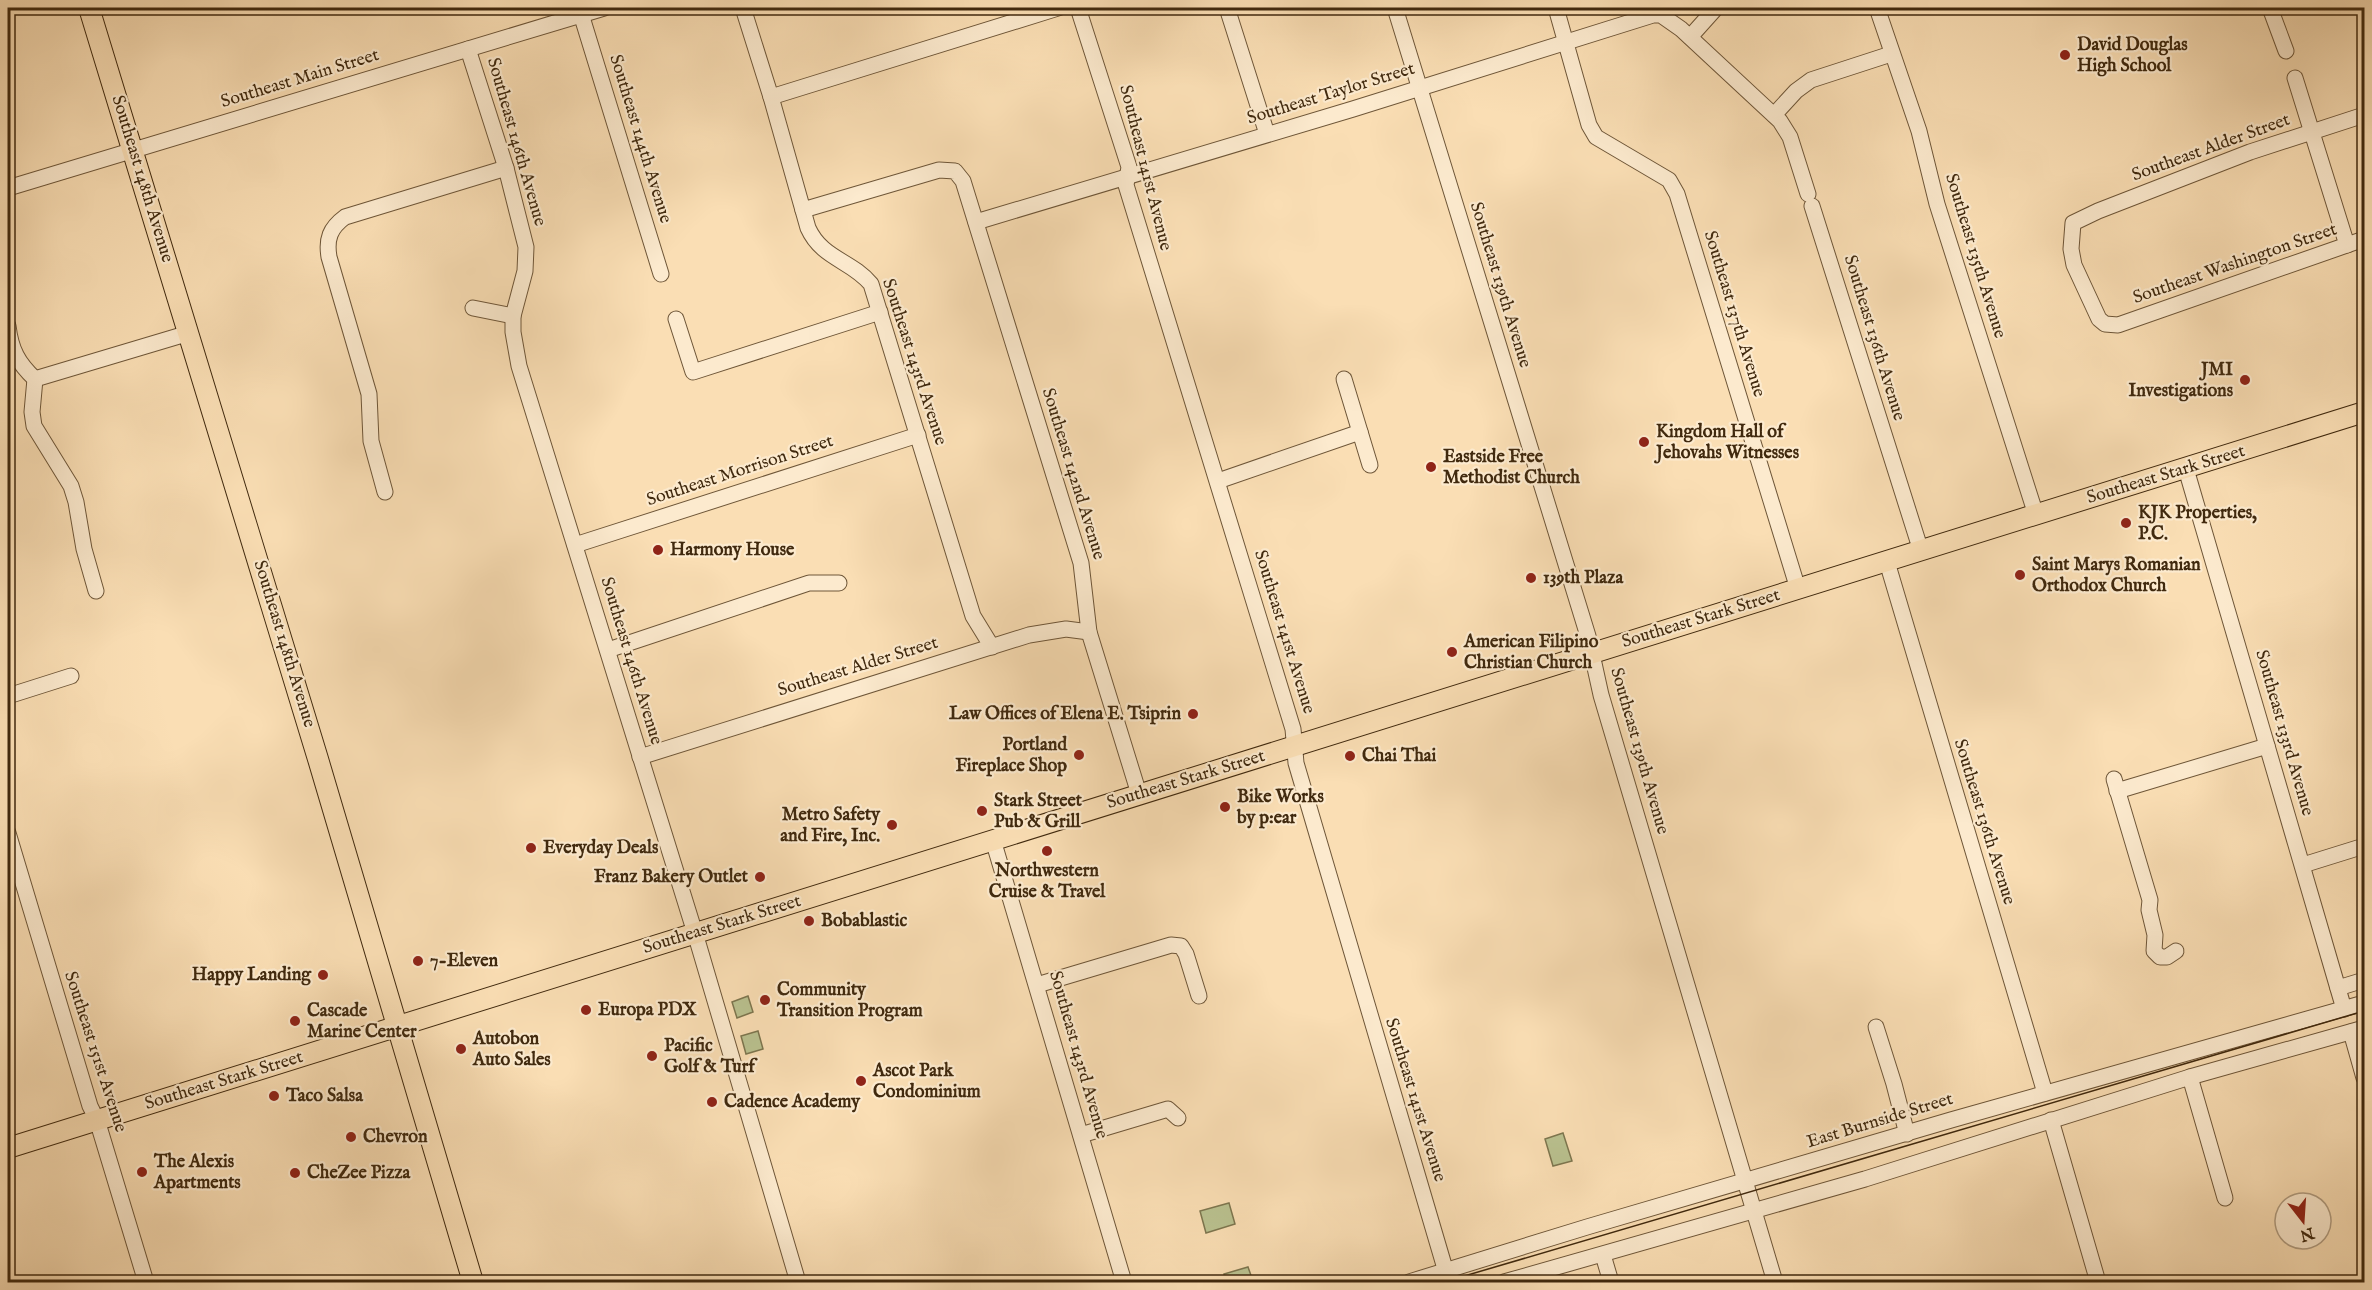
<svg xmlns="http://www.w3.org/2000/svg" width="2372" height="1290" font-family="'IM FELL English',serif">
  <rect width="100%" height="100%" fill="#fadeb4"/>
  <filter id="stains"><feTurbulence type="fractalNoise" baseFrequency=".00333" numOctaves="4"/><feColorMatrix values="0 0 0 0 .2 0 0 0 0 .09 0 0 0 0 .02 0 0 0 .5 -.17"/></filter>
  <radialGradient id="worn" r=".72"><stop offset=".6" stop-color="#630" stop-opacity="0"/><stop offset="1" stop-color="#630" stop-opacity=".3"/></radialGradient>
  <!-- green -->
  <g fill="#bac290" stroke="#7d764f" stroke-width="1.5">
    <polygon points="748,996 753,1012 737,1018 732,1002"/>
    <polygon points="758,1031 763,1049 746,1054 741,1036"/>
    <polygon points="1563,1133 1572,1161 1553,1166 1545,1139"/>
    <polygon points="1229,1203 1235,1224 1206,1233 1200,1211"/>
    <polygon points="1248,1267 1253,1281 1226,1282 1224,1274"/>
  </g>
  <g fill="none" stroke-linecap="round" stroke-linejoin="round">
    <defs>
      <g id="minor">
        <path d="M743,8L771,97L808,228C822,259 851,260 871,284L973,616L992,647"/>
        <polyline points="1078,8 1129,167 1126,185 1293,729 1296,763 1446,1272"/>
        <polyline points="1227,8 1267,134"/>
        <polyline points="1395,8 1588,636 1601,695 1775,1282"/>
        <polyline points="1556,8 1589,125 1596,137 1669,180 1677,194 1798,589"/>
        <polyline points="1877,8 1919,131 1937,204 2036,515"/>
        <polyline points="2270,8 2286,51"/>
        <polyline points="581,14 661,274"/>
        <polyline points="1690,37 1716,8"/>
        <polyline points="468,49 506,168 526,247 525,271 513,316 513,332 519,366 695,933 798,1282"/>
        <polyline points="2295,78 2347,245"/>
        <polyline points="771,97 1058,8"/>
        <polyline points="1774,115 1796,91 1811,80 1891,54"/>
        <polyline points="2364,115 2250,152 2098,211 2073,223 2071,249 2074,265 2099,319 2105,324 2118,325 2364,239"/>
        <polyline points="8,188 604,8"/>
        <polyline points="1812,206 1921,551"/>
        <polyline points="803,210 939,170 955,171 963,181 1081,563 1089,632 1139,794"/>
        <polyline points="976,222 1353,109 1653,15 1661,15 1681,29 1780,121 1790,137 1808,194"/>
        <polyline points="473,308 513,316"/>
        <polyline points="676,319 693,372 880,312"/>
        <path d="M8,326C11,350 18,363 35,379"/>
        <polyline points="35,379 32,412 34,426 71,486 76,502 84,549 96,591"/>
        <polyline points="35,379 189,333"/>
        <polyline points="1344,379 1370,465"/>
        <polyline points="2186,469 2344,1009"/>
        <polyline points="1218,481 1360,432"/>
        <path d="M385,492L371,441L369,394L329,257C326,239 330,228 345,217L506,168"/>
        <polyline points="575,545 918,435"/>
        <polyline points="1887,562 2045,1093"/>
        <polyline points="608,650 809,583 839,583"/>
        <polyline points="8,696 71,676"/>
        <polyline points="640,757 1029,635 1066,629 1089,632"/>
        <polyline points="2114,779 2150,900 2149,910 2155,935 2154,951 2160,957 2167,957 2176,951"/>
        <polyline points="2117,791 2267,746"/>
        <polyline points="8,833 90,1106 97,1120 146,1282"/>
        <polyline points="993,840 1124,1282"/>
        <polyline points="2303,865 2364,846"/>
        <polyline points="1037,985 1171,945 1181,946 1186,954 1199,996"/>
        <polyline points="2338,988 2364,980"/>
        <polyline points="1876,1027 1894,1084 1907,1134"/>
        <polyline points="2351,1032 2364,1078"/>
        <polyline points="2190,1077 2225,1198"/>
        <polyline points="2051,1120 2098,1282"/>
        <polyline points="1081,1135 1168,1109 1178,1118"/>
        <polyline points="1603,1255 1611,1282"/>
        <polyline points="1409,1282 1587,1227 1951,1120 2364,1003"/>
        <polyline points="1504,1282 1865,1179 2190,1077 2364,1028"/>
      </g>
      <g id="major">
        <polyline points="89,8 318,759 473,1282"/>
        <polyline points="8,1148 2364,412"/>
      </g>
    </defs>
    <!-- minor casing -->
    <use href="#minor" stroke="#6e5638" stroke-width="17"/>
    <!-- major casing -->
    <use href="#major" stroke="#40290e" stroke-width="22"/>
    <!-- minor -->
    <use href="#minor" stroke="#fceace" stroke-width="15"/>
    <!-- major -->
    <use href="#major" stroke="#fadeb4" stroke-width="20"/>
    <!-- tram -->
    <polyline stroke="#40290e" stroke-width="1.5" points="1444,1282 2364,1011"/>
  </g>
  <!-- markers -->
  <g fill="#8f2418" stroke="#fceace" stroke-width="2">
    <circle cx="2065" cy="55" r="6"/>
    <circle cx="2245" cy="380" r="6"/>
    <circle cx="1644" cy="442" r="6"/>
    <circle cx="1431" cy="467" r="6"/>
    <circle cx="2126" cy="523" r="6"/>
    <circle cx="658" cy="550" r="6"/>
    <circle cx="2020" cy="575" r="6"/>
    <circle cx="1531" cy="578" r="6"/>
    <circle cx="1452" cy="652" r="6"/>
    <circle cx="1193" cy="714" r="6"/>
    <circle cx="1079" cy="755" r="6"/>
    <circle cx="1350" cy="756" r="6"/>
    <circle cx="1225" cy="807" r="6"/>
    <circle cx="982" cy="811" r="6"/>
    <circle cx="892" cy="825" r="6"/>
    <circle cx="531" cy="848" r="6"/>
    <circle cx="1047" cy="851" r="6"/>
    <circle cx="760" cy="877" r="6"/>
    <circle cx="809" cy="921" r="6"/>
    <circle cx="418" cy="961" r="6"/>
    <circle cx="323" cy="975" r="6"/>
    <circle cx="765" cy="1000" r="6"/>
    <circle cx="586" cy="1010" r="6"/>
    <circle cx="295" cy="1021" r="6"/>
    <circle cx="461" cy="1049" r="6"/>
    <circle cx="652" cy="1056" r="6"/>
    <circle cx="861" cy="1081" r="6"/>
    <circle cx="274" cy="1096" r="6"/>
    <circle cx="712" cy="1102" r="6"/>
    <circle cx="351" cy="1137" r="6"/>
    <circle cx="142" cy="1172" r="6"/>
    <circle cx="295" cy="1173" r="6"/>
  </g>
  <g text-anchor="middle" dominant-baseline="central" stroke-width="4.5" stroke-linejoin="round" paint-order="stroke">
    <!-- poi labels -->
    <g font-size="18" font-weight="bold" fill="#40290e" stroke="#fceace" text-anchor="start">
      <text x="2077" y="45">David Douglas<tspan x="2077" dy="21">High School</tspan></text>
      <text x="2233" y="370" text-anchor="end">JMI<tspan x="2233" dy="21">Investigations</tspan></text>
      <text x="1656" y="432">Kingdom Hall of<tspan x="1656" dy="21">Jehovahs Witnesses</tspan></text>
      <text x="1443" y="457">Eastside Free<tspan x="1443" dy="21">Methodist Church</tspan></text>
      <text x="2138" y="513">KJK Properties,<tspan x="2138" dy="21">P.C.</tspan></text>
      <text x="670" y="550">Harmony House</text>
      <text x="2032" y="565">Saint Marys Romanian<tspan x="2032" dy="21">Orthodox Church</tspan></text>
      <text x="1543" y="578">139th Plaza</text>
      <text x="1464" y="642">American Filipino<tspan x="1464" dy="21">Christian Church</tspan></text>
      <text x="1181" y="714" text-anchor="end">Law Offices of Elena E. Tsiprin</text>
      <text x="1067" y="745" text-anchor="end">Portland<tspan x="1067" dy="21">Fireplace Shop</tspan></text>
      <text x="1362" y="756">Chai Thai</text>
      <text x="1237" y="797">Bike Works<tspan x="1237" dy="21">by p:ear</tspan></text>
      <text x="994" y="801">Stark Street<tspan x="994" dy="21">Pub &amp; Grill</tspan></text>
      <text x="880" y="815" text-anchor="end">Metro Safety<tspan x="880" dy="21">and Fire, Inc.</tspan></text>
      <text x="543" y="848">Everyday Deals</text>
      <text x="1047" y="871" text-anchor="middle">Northwestern<tspan x="1047" dy="21">Cruise &amp; Travel</tspan></text>
      <text x="748" y="877" text-anchor="end">Franz Bakery Outlet</text>
      <text x="821" y="921">Bobablastic</text>
      <text x="430" y="961">7-Eleven</text>
      <text x="311" y="975" text-anchor="end">Happy Landing</text>
      <text x="777" y="990">Community<tspan x="777" dy="21">Transition Program</tspan></text>
      <text x="598" y="1010">Europa PDX</text>
      <text x="307" y="1011">Cascade<tspan x="307" dy="21">Marine Center</tspan></text>
      <text x="473" y="1039">Autobon<tspan x="473" dy="21">Auto Sales</tspan></text>
      <text x="664" y="1046">Pacific<tspan x="664" dy="21">Golf &amp; Turf</tspan></text>
      <text x="873" y="1071">Ascot Park<tspan x="873" dy="21">Condominium</tspan></text>
      <text x="286" y="1096">Taco Salsa</text>
      <text x="724" y="1102">Cadence Academy</text>
      <text x="363" y="1137">Chevron</text>
      <text x="154" y="1162">The Alexis<tspan x="154" dy="21">Apartments</tspan></text>
      <text x="307" y="1173">CheZee Pizza</text>
    </g>
    <!-- street labels -->
    <g font-size="18" fill="#40290e" stroke="#fceace">
      <text transform="translate(300 79) rotate(-17)">Southeast Main Street</text>
      <text transform="translate(1331 94) rotate(-17)">Southeast Taylor Street</text>
      <text transform="translate(640 139) rotate(73)">Southeast 144th Avenue</text>
      <text transform="translate(516 142) rotate(74)">Southeast 146th Avenue</text>
      <text transform="translate(2211 148) rotate(-20)">Southeast Alder Street</text>
      <text transform="translate(1145 168) rotate(76)">Southeast 141st Avenue</text>
      <text transform="translate(142 179) rotate(73)">Southeast 148th Avenue</text>
      <text transform="translate(1975 256) rotate(73)">Southeast 135th Avenue</text>
      <text transform="translate(2235 264) rotate(-19)">Southeast Washington Street</text>
      <text transform="translate(1500 285) rotate(73)">Southeast 139th Avenue</text>
      <text transform="translate(1734 314) rotate(73)">Southeast 137th Avenue</text>
      <text transform="translate(1874 338) rotate(73)">Southeast 136th Avenue</text>
      <text transform="translate(914 362) rotate(72)">Southeast 143rd Avenue</text>
      <text transform="translate(740 471) rotate(-18)">Southeast Morrison Street</text>
      <text transform="translate(1073 474) rotate(73)">Southeast 142nd Avenue</text>
      <text transform="translate(2166 475) rotate(-17)">Southeast Stark Street</text>
      <text transform="translate(1701 619) rotate(-17)">Southeast Stark Street</text>
      <text transform="translate(1284 632) rotate(73)">Southeast 141st Avenue</text>
      <text transform="translate(284 644) rotate(73)">Southeast 148th Avenue</text>
      <text transform="translate(631 661) rotate(73)">Southeast 146th Avenue</text>
      <text transform="translate(858 667) rotate(-17)">Southeast Alder Street</text>
      <text transform="translate(2284 733) rotate(74)">Southeast 133rd Avenue</text>
      <text transform="translate(1639 751) rotate(74)">Southeast 139th Avenue</text>
      <text transform="translate(1186 780) rotate(-17)">Southeast Stark Street</text>
      <text transform="translate(1984 822) rotate(73)">Southeast 136th Avenue</text>
      <text transform="translate(722 925) rotate(-17)">Southeast Stark Street</text>
      <text transform="translate(95 1052) rotate(72)">Southeast 151st Avenue</text>
      <text transform="translate(1078 1055) rotate(74)">Southeast 143rd Avenue</text>
      <text transform="translate(224 1081) rotate(-17)">Southeast Stark Street</text>
      <text transform="translate(1415 1100) rotate(73)">Southeast 141st Avenue</text>
      <text transform="translate(1880 1121) rotate(-17)">East Burnside Street</text>
    </g>
  </g>
  <!-- margin -->
  <rect width="2372" height="1290" fill="none" stroke="#fadeb4" stroke-width="30"/>
  <rect x="9" y="9" width="2354" height="1272" fill="none" stroke="#40290e" stroke-width="3"/>
  <rect x="15" y="15" width="2342" height="1260" fill="none" stroke="#40290e" stroke-width="1.5"/>
  <!-- north arrow -->
  <g transform="translate(2303 1221) rotate(163)"><circle r="28" fill="#fceace" stroke="#b19d81" stroke-width="1.5"/>
  <path d="M0-4.5L10 22L0 15L-10 22Z" fill="#8f2418"/>
  <text y="-9" font-size="16" font-weight="bold" text-anchor="middle" fill="#40290e">N</text>
  </g>
  <rect width="100%" height="100%" filter="url(#stains)"/>
  <rect width="100%" height="100%" fill="url(#worn)"/>
</svg>
